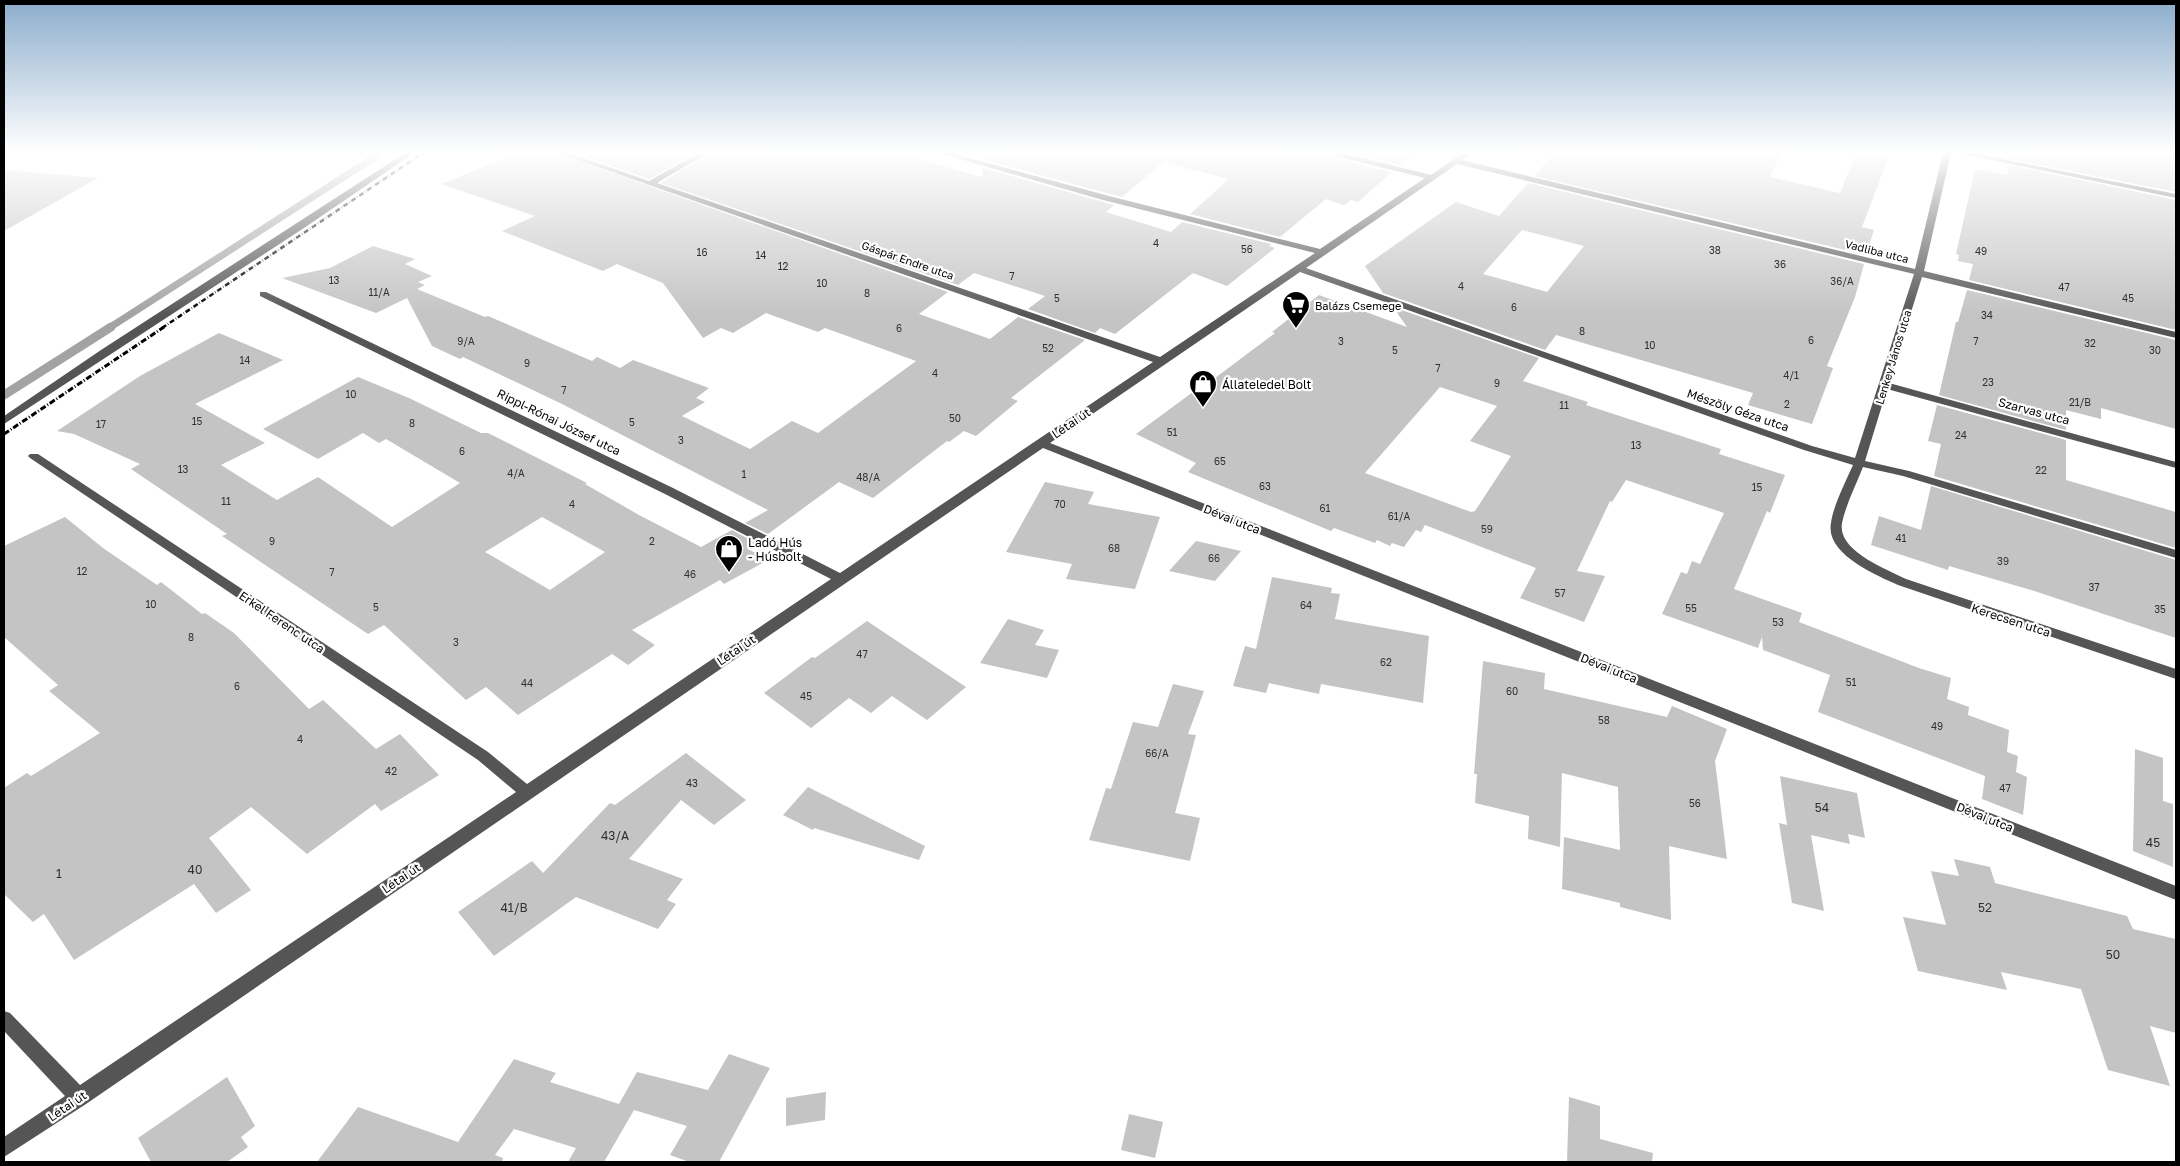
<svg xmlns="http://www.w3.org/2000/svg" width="2180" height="1166" font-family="'Golos Text',sans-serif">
  <rect width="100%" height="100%" fill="#fff"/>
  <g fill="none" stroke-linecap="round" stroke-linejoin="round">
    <!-- stream-far1 -->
    <polyline stroke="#a3a3a3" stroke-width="7" points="109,328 381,153"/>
    <!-- stream -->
    <polyline stroke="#a3a3a3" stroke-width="9" points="4,395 111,327"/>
  </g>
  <!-- building -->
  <g fill="#c4c4c4" fill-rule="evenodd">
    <polygon points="518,153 556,153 948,292 919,314 990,339 1018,317 1085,340 1011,398 1018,401 976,436 964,431 949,442 947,441 873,498 839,482 768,534 745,523 768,510 562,404 463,357 460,359 432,346 407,298 376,313 282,278 330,268 373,246 415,259 405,264 432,276 418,282 425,285 417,289 485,317 488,316 592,361 597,357 620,368 633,360 709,388 696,398 705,402 682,416 750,449 792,421 818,433 916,361 825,328 818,332 766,313 733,333 721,328 703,338 663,283 617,264 603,271 502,231 535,216 441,184"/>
    <polygon points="574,153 696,153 649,179"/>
    <polygon points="710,153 811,153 826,157 834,153 896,153 982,177 983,168 1114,205 1106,212 1171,232 1182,222 1271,244 1269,246 1275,248 1227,286 1193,273 1115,334 1100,328 1095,333 1028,309 1045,296 974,273 958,285 661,183"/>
    <polygon points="985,153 1328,153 1331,157 1392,172 1358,202 1351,200 1344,205 1326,199 1280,237 1190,214 1229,179 1167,163 1168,158 1122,197 984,160"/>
    <polygon points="1349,153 1414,153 1400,165"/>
    <polygon points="1555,153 1781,153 1770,177 1840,193 1856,153 1890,153 1862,227 1874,230 1866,255 1534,176"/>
    <polygon points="2010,153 2176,153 2176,192 2009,159"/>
    <polygon points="2009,165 2176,200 2176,330 1969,280 1973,264 1958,261 1959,255 1956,254 1975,169 2008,175"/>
    <polygon points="4,170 98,178 4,231"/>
    <path d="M1528,183L1864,264L1855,297L1827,366L1833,368L1812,424L1748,405L1753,393L1556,335L1545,350L1383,293L1365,266L1456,202L1499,216ZM1522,230L1584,246L1547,292L1483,274Z"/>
    <polygon points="1967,290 2176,340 2176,429 2101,408 2101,419 2066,410 2066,430 1939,395 1956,322 1958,322"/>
    <path d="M1319,295L1407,327L1393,307L1539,358L1523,381L1588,402L1586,405L1721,449L1719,454L1785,475L1770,513L1767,511L1734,589L1802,613L1799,622L1919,668L1951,678L1947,699L1969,707L1968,715L2009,730L2007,752L2018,756L2016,772L2027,777L2023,815L1982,799L1985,776L1818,712L1830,675L1763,650L1762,637L1758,648L1662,614L1681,572L1687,574L1692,561L1700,564L1724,513L1626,480L1612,502L1610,501L1577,571L1605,576L1584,622L1520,598L1536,568L1425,525L1421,532L1416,530L1404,547L1392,543L1390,546L1377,540L1375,543L1334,528L1331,531L1188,472L1196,463L1136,434L1197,389L1199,390L1275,333L1272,332ZM1440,387L1497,406L1470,441L1511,456L1475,511L1471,512L1365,473Z"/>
    <path d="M219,333L283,360L195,404L265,443L221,465L277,500L318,477L392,527L460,483L386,439L379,443L363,433L318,459L263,429L358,377L409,398L481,433H488L587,483L585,484L639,515L701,547L732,530L756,543L748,549L768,560L724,584L720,580L632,630L655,645L628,665L612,654L518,715L486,687L466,700L384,625L368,634L222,536L227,534L131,469L140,464L74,434L57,431L140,376ZM542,517L605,552L550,590L485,552Z"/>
    <polygon points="1937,405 2066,440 2066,480 2176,512 2176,548 1934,476 1941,444 1928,441"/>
    <polygon points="1045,482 1094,492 1088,504 1160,517 1135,589 1066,579 1072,564 1006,552"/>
    <polygon points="1931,486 2176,560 2176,638 2031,590 1949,566 1948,570 1871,545 1879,516 1921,530"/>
    <polygon points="65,517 103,548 157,585 161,582 202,614 205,613 234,633 309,709 323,700 376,749 400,734 439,775 381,811 375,804 307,854 251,807 209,838 251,890 216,913 194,884 74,960 44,914 33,922 4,894 4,788 27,773 31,776 100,733 49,691 58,685 4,637 4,546"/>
    <polygon points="1196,541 1241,551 1215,581 1169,571"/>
    <polygon points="1272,577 1332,588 1331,593 1340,594 1335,619 1429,636 1423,703 1321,684 1319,694 1269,683 1266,693 1233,686 1245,646 1256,649"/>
    <polygon points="1008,619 1044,630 1035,645 1059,650 1047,678 980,663"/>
    <polygon points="867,621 966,687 927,720 892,696 871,713 849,698 811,728 764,693 812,657 815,658"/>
    <polygon points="1483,661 1545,673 1544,689 1667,717 1672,706 1727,729 1715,761 1727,859 1669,846 1671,920 1620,907 1620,903 1562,889 1564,837 1620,850 1618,787 1562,773 1560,847 1528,839 1529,816 1475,803 1477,774 1474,774"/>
    <polygon points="1173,684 1204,691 1188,734 1196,735 1175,813 1200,818 1190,861 1089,840 1106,788 1111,789 1133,722 1158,727"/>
    <polygon points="2135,749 2163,758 2163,801 2173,804 2173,867 2133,851"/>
    <polygon points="686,753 746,800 714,825 681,800 629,859 683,879 667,900 676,904 658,929 576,897 494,956 458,912 532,861 543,873 610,803 615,805"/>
    <polygon points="1780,776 1857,793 1865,838 1848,834 1850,844 1811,835 1824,911 1792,903 1779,823 1787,825"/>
    <polygon points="808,787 925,846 919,860 814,828 813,830 783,815"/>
    <polygon points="1954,859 1990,867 1995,883 2127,916 2133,929 2176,939 2176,1033 2150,1026 2170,1086 2108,1070 2081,989 2001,972 2007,990 1918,971 1903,917 1946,925 1931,871 1959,876"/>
    <polygon points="729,1054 770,1068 719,1162 689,1162 670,1155 687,1126 634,1110 604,1162 568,1162 576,1148 514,1129 495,1155 503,1158 502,1162 317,1162 358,1107 458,1142 514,1059 556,1073 550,1082 619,1104 637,1072 708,1090"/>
    <polygon points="227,1077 255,1126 241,1137 248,1147 227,1162 151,1162 138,1138"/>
    <polygon points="826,1092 825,1120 786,1126 786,1098"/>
    <polygon points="1569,1097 1600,1106 1600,1139 1653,1153 1652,1162 1567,1162"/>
    <polygon points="1129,1114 1163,1122 1155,1158 1121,1150"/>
  </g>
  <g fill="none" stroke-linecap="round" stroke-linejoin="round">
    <!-- minor -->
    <g fill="#555" fill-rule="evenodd">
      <polygon points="405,153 414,153 304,228 4,424 4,416 101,350"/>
      <path d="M558,153H569L649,181L699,153H708L657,183L1160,357L1315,253L1103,200L939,153H951L1109,196L1320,249L1425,178L1331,155L1330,153H1342L1431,175L1463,153H1472L1462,160L1915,269L1943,153H1951L1924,271L2176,332V338L1922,277L1889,383L2176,462V468L1887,389L1865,461L1909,471L2176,550V558L1903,476L1863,467C1856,485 1846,504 1842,523C1837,551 1887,569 1906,579L2176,669V679L1898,585C1876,575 1825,554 1831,523C1833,506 1846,481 1853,465L1804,450L1300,272L1050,443L2176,886V900L1043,448L86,1104L4,1157V1137L65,1096L4,1031V1011L10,1013L80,1085L516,792L478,760L30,458L28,456L30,454H38L488,752L527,784L831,579L665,494L260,296V292H266L673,488L840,573L1153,362ZM1457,164L1914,274L1855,458L1812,446L1306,268Z"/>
      <polygon points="1958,153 1972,153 2176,194 2176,198"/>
    </g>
    <!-- rail-far1 -->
    <polyline stroke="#000" stroke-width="2.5" stroke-dasharray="5 2 0.5 2" stroke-linecap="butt" points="162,328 423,153"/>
    <!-- rail -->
    <polyline stroke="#000" stroke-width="3" stroke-dasharray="6 2 1 2" stroke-linecap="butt" points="4,434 164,327"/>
  </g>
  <!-- sky -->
  <linearGradient id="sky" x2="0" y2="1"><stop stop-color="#8cadcc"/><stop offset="0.48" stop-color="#fff"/><stop offset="1" stop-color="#fff" stop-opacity="0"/></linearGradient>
  <rect width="2180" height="316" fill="url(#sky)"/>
  <!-- icons -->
  <defs>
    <symbol id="supermarket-pin" viewBox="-11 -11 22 30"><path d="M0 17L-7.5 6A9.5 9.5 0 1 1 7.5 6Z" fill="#000" stroke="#fff"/><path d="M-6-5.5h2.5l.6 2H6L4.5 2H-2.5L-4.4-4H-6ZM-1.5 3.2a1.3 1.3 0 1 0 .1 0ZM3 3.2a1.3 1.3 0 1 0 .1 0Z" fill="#fff"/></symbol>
    <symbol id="shop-pin" viewBox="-11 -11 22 30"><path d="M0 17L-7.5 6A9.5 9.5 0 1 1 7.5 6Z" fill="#000" stroke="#fff"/><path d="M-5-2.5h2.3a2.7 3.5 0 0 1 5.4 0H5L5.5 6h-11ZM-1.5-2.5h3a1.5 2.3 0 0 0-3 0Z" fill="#fff"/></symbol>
  </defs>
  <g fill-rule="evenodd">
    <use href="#supermarket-pin" x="1280" y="289" width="32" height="43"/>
    <use href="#shop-pin" x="1187" y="368" width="32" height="43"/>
    <use href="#shop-pin" x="713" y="533" width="32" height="43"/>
  </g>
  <g text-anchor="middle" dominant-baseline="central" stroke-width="4.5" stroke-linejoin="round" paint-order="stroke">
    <!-- number labels -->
    <g font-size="10" fill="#313131">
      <text x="1156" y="243">4</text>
      <text x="1247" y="249">56</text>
      <text x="1715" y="250">38</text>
      <text x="1981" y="251">49</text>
      <text x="702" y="252">16</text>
      <text x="761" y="255">14</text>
      <text x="1780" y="264">36</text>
      <text x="783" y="266">12</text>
      <text x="1012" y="276">7</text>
      <text x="334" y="280">13</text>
      <text x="1842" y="281">36/A</text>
      <text x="822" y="283">10</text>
      <text x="1461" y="286">4</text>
      <text x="2064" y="287">47</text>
      <text x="379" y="292">11/A</text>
      <text x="867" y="293">8</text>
      <text x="1057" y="298">5</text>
      <text x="2128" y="298">45</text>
      <text x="1514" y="307">6</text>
      <text x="1987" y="315">34</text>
      <text x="899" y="328">6</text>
      <text x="1582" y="331">8</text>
      <text x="1811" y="340">6</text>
      <text x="466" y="341">9/A</text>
      <text x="1341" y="341">3</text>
      <text x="1976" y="341">7</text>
      <text x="2090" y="343">32</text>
      <text x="1650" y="345">10</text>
      <text x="1048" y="348">52</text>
      <text x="1395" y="350">5</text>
      <text x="2155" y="350">30</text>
      <text x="245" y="360">14</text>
      <text x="527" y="363">9</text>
      <text x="1438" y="368">7</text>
      <text x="935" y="373">4</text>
      <text x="1791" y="375">4/1</text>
      <text x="1988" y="382">23</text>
      <text x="1497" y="383">9</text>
      <text x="564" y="390">7</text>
      <text x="351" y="394">10</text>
      <text x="2080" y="402">21/B</text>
      <text x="1787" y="404">2</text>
      <text x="1564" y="405">11</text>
      <text x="955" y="418">50</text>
      <text x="197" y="421">15</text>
      <text x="632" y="422">5</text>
      <text x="412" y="423">8</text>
      <text x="101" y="424">17</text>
      <text x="1172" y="432">51</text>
      <text x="1961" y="435">24</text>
      <text x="681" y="440">3</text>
      <text x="1636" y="445">13</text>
      <text x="462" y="451">6</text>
      <text x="1220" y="461">65</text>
      <text x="183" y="469">13</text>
      <text x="2041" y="470">22</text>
      <text x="516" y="473">4/A</text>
      <text x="744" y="474">1</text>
      <text x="868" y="477">48/A</text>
      <text x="1265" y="486">63</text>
      <text x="1757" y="487">15</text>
      <text x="226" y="501">11</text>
      <text x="572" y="504">4</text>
      <text x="1060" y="504">70</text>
      <text x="1325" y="508">61</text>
      <text x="1399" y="516">61/A</text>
      <text x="1487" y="529">59</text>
      <text x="1901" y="538">41</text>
      <text x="272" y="541">9</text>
      <text x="652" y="541">2</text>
      <text x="1114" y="548">68</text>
      <text x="1214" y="558">66</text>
      <text x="2003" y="561">39</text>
      <text x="82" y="571">12</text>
      <text x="332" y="572">7</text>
      <text x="690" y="574">46</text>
      <text x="2094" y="587">37</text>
      <text x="1560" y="593">57</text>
      <text x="151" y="604">10</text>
      <text x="1306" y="605">64</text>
      <text x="376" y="607">5</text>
      <text x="1691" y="608">55</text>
      <text x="2160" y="609">35</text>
      <text x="1778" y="622">53</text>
      <text x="191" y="637">8</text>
      <text x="456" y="642">3</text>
      <text x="862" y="654">47</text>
      <text x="1386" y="662">62</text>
      <text x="1851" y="682">51</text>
      <text x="527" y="683">44</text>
      <text x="237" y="686">6</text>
      <text x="1512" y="691">60</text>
      <text x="806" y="696">45</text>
      <text x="1604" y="720">58</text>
      <text x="1937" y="726">49</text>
      <text x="300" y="739">4</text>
      <text x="1157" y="753">66/A</text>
      <text x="391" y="771">42</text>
      <text x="692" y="783">43</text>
      <text x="2005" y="788">47</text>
      <text x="1695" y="803">56</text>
    </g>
    <!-- far-street labels -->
    <g font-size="11" fill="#000" stroke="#fff">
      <text transform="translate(1877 251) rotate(14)">Vadliba utca</text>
      <text transform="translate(908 260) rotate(19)">Gáspár Endre utca</text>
      <text transform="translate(1893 357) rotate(-73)">Lenkey János utca</text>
    </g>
    <!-- far-poi labels -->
    <g font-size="11" fill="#000" stroke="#fff" text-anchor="start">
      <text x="1315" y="305">Balázs Csemege</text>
    </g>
    <!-- poi labels -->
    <g font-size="12" fill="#000" stroke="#fff" text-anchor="start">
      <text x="1222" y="384">Állateledel Bolt</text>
      <text x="748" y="542">Ladó Hús<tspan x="748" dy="14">- Húsbolt</tspan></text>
    </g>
    <!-- street labels -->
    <g font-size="12" fill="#000" stroke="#fff">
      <text transform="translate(1738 410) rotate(19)">Mészöly Géza utca</text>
      <text transform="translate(2034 411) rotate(15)">Szarvas utca</text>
      <text transform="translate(559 422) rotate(26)">Rippl-Rónai József utca</text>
      <text transform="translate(1071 423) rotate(-34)">Létai út</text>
      <text transform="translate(1232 519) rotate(22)">Dévai utca</text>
      <text transform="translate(2011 620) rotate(18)">Kerecsen utca</text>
      <text transform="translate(282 622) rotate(34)">Erkel Ferenc utca</text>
      <text transform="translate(736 650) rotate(-34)">Létai út</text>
      <text transform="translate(1609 668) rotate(22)">Dévai utca</text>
      <text transform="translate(1985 817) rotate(22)">Dévai utca</text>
      <text transform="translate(401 878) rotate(-34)">Létai út</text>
      <text transform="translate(67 1106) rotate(-34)">Létai út</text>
    </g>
    <!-- near-number labels -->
    <g font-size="12" fill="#313131">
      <text x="1822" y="807">54</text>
      <text x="615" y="835">43/A</text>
      <text x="2153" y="842">45</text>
      <text x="195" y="869">40</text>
      <text x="59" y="873">1</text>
      <text x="514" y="907">41/B</text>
      <text x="1985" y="907">52</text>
      <text x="2113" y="954">50</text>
    </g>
  </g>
  <!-- border -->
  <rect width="2180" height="1166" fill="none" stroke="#000000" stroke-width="10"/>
</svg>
